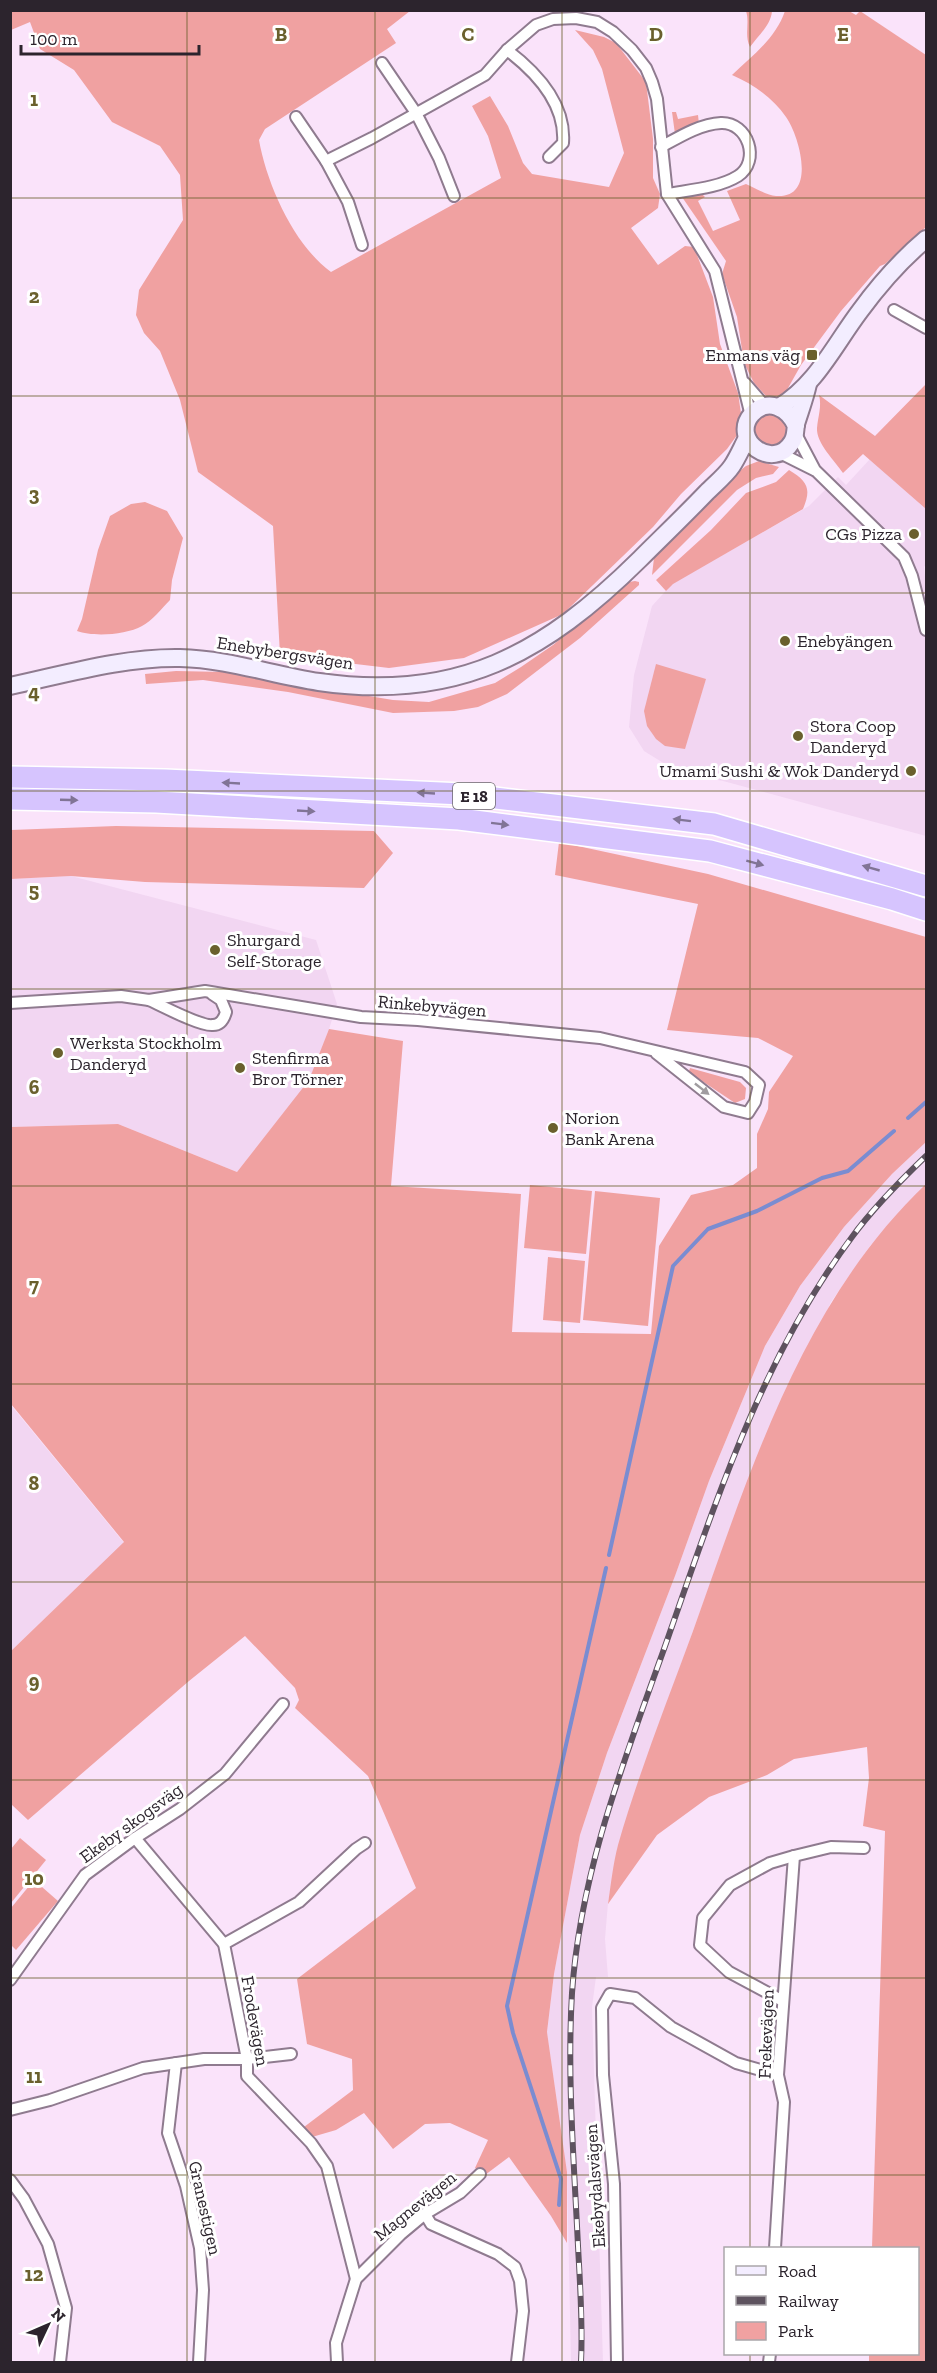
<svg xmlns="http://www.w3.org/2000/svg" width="937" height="2373" font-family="'Zilla Slab',serif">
  <rect width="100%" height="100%" fill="#fae3fa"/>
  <!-- built -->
  <g fill="#f2d6f2">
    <polygon points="870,459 926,509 926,564 924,567 926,586 926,836 723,781 678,772 644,751 629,727 634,675 652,606 672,584 809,506 838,477 846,485"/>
    <polygon points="71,876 316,940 337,1004 329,1029 310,1080 237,1172 118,1124 11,1127 11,879"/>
    <polygon points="926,1142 926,1184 870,1246 831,1302 741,1498 644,1767 618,1847 608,1903 605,1939 608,1977 596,1977 592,2007 603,2362 571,2362 567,2172 547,2032 554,1974 580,1835 607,1753 675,1576 709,1481 765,1346 800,1286 844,1227 892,1174"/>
    <polygon points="10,1404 124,1543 11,1651 10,1651"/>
  </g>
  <!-- green -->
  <g fill="#f0a1a1">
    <path d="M10,11H410L387,29L396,43L265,129L259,140C267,185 294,245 331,272L501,178L488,136L472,106L490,96L508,126L523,163L532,174L609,187L624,153L602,69L593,50L575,30L604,37L616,43L646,82L653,139V178L660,194L658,208L631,228L658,265L685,246L694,247L713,297L720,344L738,393L743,427L727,449L681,494L653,527L563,614L464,658L389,668L280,655L273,526L198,472L180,400L160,351L144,333L136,315L139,290L183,220L180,175L160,146L112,122L74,70L40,49L30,22L11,30Z"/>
    <path d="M746,11H772C771,25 758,36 750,47C744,35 750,23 746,11Z"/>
    <path d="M785,11H849L856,15L860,11L926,55V227L885,264L880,266L841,311L801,365L783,397L766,396L754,383L744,363L737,317L722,274L726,261L682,197L700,192L705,197L698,201L713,231L740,220L727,191L746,184C755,188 766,195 776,196C818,199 799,135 786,117C773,98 753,84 732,75C752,56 776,38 785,11Z"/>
    <polygon points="672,112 676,112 678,119 698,115 699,124 675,134"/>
    <path d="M926,384V509L863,454L843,473C835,461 816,443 817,428C818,416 822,407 819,395L875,436Z"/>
    <circle cx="770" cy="430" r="16"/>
    <polygon points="759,461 779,467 773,474 756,478 737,490 652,575 654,558 737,473 746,466"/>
    <path d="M789,470C807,481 812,488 803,509L673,584L666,591L656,580L711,530L746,493L776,482Z"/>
    <path d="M145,502L167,511L183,538L172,580L170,600C162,608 152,621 142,626C126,635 93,637 77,631L82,619L98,550L110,516L131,504Z"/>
    <polygon points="635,581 639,582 639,585 580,638 507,694 478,707 454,711 393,713 288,692 203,680 146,684 145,674 176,671 224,672 393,700 429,702 495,683 521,667 553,645 629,582"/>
    <polygon points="656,664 706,679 685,749 665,746 656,739 647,726 644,711"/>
    <polygon points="116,826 374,831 393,853 364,888 145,882 71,876 11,879 11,830"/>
    <polygon points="559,842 708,874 926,937 926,1142 892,1174 844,1227 800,1286 765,1346 709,1481 675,1576 607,1753 580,1835 554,1974 547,2032 567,2172 567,2243 551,2216 509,2157 485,2175 475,2168 488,2140 450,2123 425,2124 393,2149 364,2113 336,2130 312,2137 304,2127 353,2090 352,2059 307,2044 297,1979 416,1888 368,1776 295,1708 299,1700 295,1688 245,1636 189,1681 28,1820 11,1804 11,1651 124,1542 11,1404 11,1127 118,1124 237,1172 309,1080 329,1029 403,1041 391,1186 521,1194 512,1332 651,1334 659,1246 691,1195 733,1185 757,1168 757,1134 768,1109 769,1092 793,1056 758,1038 667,1030 698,904 555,875"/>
    <polygon points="690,1068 740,1082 746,1088 745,1099 735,1103 693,1075 689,1071"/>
    <path d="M926,1184V2362H869V2354H918V2248H872L885,1831L863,1826L869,1778L867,1747L794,1759L767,1775L709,1797L657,1835L608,1904C611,1884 613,1864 618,1845C639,1772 667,1702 693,1631C750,1472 801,1303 926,1184Z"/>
    <polygon points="530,1185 592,1191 586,1254 524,1248"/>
    <polygon points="595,1191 660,1198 648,1326 583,1320"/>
    <polygon points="548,1257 585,1261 580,1323 543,1320"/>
    <polygon points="20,1838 46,1860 11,1903 11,1849"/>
    <polygon points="34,1880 58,1901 16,1950 11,1945 11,1908"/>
  </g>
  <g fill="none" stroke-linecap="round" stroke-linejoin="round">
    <!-- stream -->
    <g stroke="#7a8cd1" stroke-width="4">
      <polyline points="908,1118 926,1102"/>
      <polyline points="609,1555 673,1266 708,1229 757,1211 822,1178 848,1171 894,1131"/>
      <polyline points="559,2205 561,2179 513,2033 507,2006 606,1568"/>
    </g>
    <defs>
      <g id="minor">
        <path d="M507,50C536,72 566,104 563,143L549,157"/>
        <polyline points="382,63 416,113 439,158 454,196"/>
        <polyline points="296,117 326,161 348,202 362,245"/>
        <path d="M661,147C679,137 700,124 721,123C748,122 761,161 738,176C719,188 689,190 667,194"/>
        <polyline points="326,161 372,138 485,75 507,50 536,25 553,19 576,18 597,22 613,32 632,50 646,68 652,82 657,99 667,194 715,271 751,416"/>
        <polyline points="894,310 926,328"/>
        <polyline points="745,383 765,406"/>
        <polyline points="795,432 815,470 904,557 912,576 926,630"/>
        <polyline points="780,453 814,470"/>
        <path d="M149,1000C162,1006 202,1027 213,1025C220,1025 224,1019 226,1012L221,1000L212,994"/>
        <polyline points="10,1003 121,996 149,1000 205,991 361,1017 418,1020 600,1038 745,1072 759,1085 755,1102 748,1113 724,1107 656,1053"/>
        <polyline points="135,1838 224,1944 247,2059 247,2076 311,2143 327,2166 356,2279"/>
        <polyline points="224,1944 299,1902 356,1849 365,1843"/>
        <polyline points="10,1980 85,1875 135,1838 180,1809 225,1774 283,1704"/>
        <polyline points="783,2001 729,1972 700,1945 703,1918 730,1885 770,1863 794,1856 831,1847 864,1848"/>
        <polyline points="176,2063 168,2133 186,2186 200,2248 203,2290 199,2362"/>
        <polyline points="10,2110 50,2100 143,2068 204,2059 247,2059 291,2054"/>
        <polyline points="10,2180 24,2199 48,2244 66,2308 60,2362"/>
        <polyline points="425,2214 431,2224 498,2254 515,2267 520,2281 523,2311 517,2362"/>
        <polyline points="775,2248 784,2102 778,2075 794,1856"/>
        <polyline points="337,2362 336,2343 356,2279 401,2234 425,2214 460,2193 480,2174"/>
        <polyline points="617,2362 614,2184 603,2075 602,2008 610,1994 635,1998 671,2027 736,2063 778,2075"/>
        <polyline points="769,2362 770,2354"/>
      </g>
      <g id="secondary">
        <path d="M779,407C816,385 835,344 860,311C879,285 901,260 926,239"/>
        <path d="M796,426C788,408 768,397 752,414C729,440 774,472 792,442C796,436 795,430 796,424C800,411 805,398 808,384"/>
        <path d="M10,686C66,674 123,657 180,658C228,659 272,675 319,682C457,702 544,654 640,559C662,537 685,515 707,492C715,484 726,475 732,466C738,457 742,447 747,438"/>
      </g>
      <g id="motorway">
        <polyline points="10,777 165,780 462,794 714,824 926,886"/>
        <polyline points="10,799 156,802 459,819 710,851 892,899 926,910"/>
      </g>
    </defs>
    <!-- minor casing -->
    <use href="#minor" stroke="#8f7b8f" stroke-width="14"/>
    <!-- secondary casing -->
    <use href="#secondary" stroke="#8f7b8f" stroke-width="20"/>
    <!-- motorway casing -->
    <use href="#motorway" stroke="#fff" stroke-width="24"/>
    <!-- minor -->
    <use href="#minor" stroke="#fff" stroke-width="10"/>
    <!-- secondary -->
    <use href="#secondary" stroke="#f3edff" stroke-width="16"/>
    <!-- motorway -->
    <use href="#motorway" stroke="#d6c4fe" stroke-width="21"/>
    <defs>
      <path id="rail" d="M581,2362C583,2324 580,2284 578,2246C574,2161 567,2077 572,1993C580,1873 624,1761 664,1649C714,1507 760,1360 852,1237C873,1208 900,1181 926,1156"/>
    </defs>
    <!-- rail casing -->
    <use href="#rail" stroke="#5e535f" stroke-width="6"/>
    <!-- rail -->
    <use href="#rail" stroke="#fff" stroke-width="4" stroke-dasharray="11" stroke-linecap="butt"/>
  </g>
  <!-- one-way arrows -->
  <defs><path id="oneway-solid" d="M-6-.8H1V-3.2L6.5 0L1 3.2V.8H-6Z" transform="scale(1.5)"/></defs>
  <g fill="#817496">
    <use href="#oneway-solid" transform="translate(231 783) rotate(-177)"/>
    <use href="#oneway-solid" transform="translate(426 793) rotate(-177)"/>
    <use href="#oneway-solid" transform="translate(69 800) rotate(2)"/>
    <use href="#oneway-solid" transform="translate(306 811) rotate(3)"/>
    <use href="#oneway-solid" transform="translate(682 820) rotate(-173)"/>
    <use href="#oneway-solid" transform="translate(500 824) rotate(7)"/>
    <use href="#oneway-solid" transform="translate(755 863) rotate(15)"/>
    <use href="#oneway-solid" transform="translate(871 868) rotate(-164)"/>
  </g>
  <use fill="#a09ca0" href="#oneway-solid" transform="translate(702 1089) rotate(38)"/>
  <!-- grid -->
  <path fill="none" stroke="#6a602d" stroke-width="1.5" stroke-opacity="0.55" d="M187,10V2362M375,10V2362M562,10V2362M750,10V2248M10,198H926M10,396H926M10,593H926M10,791H926M10,989H926M10,1186H926M10,1384H926M10,1582H926M10,1780H926M10,1978H926M10,2175H926M750,2354V2362"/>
  <!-- markers -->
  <g fill="#6a602d" stroke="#fff" stroke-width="2">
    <rect x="806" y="349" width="12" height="12" rx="3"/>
    <circle cx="914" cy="534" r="6"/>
    <circle cx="785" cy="641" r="6"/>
    <circle cx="798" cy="736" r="6"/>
    <circle cx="911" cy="771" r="6"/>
    <circle cx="215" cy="950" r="6"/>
    <circle cx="58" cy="1053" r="6"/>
    <circle cx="240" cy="1068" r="6"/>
    <circle cx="553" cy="1128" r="6"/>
  </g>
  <g text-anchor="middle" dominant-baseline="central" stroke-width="6" stroke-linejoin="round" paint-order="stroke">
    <!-- shield labels -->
    <rect fill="#fff" stroke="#6b666c" stroke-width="1.5" x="453" y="783" width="42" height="26" rx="4.5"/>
    <g font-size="16" font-weight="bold" fill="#2c242d">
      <text x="474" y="796">E 18</text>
    </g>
    <!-- poi labels -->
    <g font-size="18" fill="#2c242d" stroke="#fff" text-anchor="start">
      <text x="800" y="355" text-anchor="end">Enmans väg</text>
      <text x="902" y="534" text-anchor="end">CGs Pizza</text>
      <text x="797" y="641">Enebyängen</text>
      <text x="810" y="726">Stora Coop<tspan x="810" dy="21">Danderyd</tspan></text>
      <text x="899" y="771" text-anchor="end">Umami Sushi &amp; Wok Danderyd</text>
      <text x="227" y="940">Shurgard<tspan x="227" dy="21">Self-Storage</tspan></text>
      <text x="70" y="1043">Werksta Stockholm<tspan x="70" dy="21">Danderyd</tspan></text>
      <text x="252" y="1058">Stenfirma<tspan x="252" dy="21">Bror Törner</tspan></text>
      <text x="565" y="1118">Norion<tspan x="565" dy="21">Bank Arena</tspan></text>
    </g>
    <!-- street labels -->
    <g font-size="18" fill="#2c242d" stroke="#fff">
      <text transform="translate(285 653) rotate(9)">Enebybergsvägen</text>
      <text transform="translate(432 1006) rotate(5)">Rinkebyvägen</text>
      <text transform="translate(131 1823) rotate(-36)">Ekeby skogsväg</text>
      <text transform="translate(255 2021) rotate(80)">Frodevägen</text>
      <text transform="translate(766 2034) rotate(-88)">Frekevägen</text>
      <text transform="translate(595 2186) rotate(-94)">Ekebydalsvägen</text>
      <text transform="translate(415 2206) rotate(-39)">Magnevägen</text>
      <text transform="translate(205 2208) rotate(77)">Granestigen</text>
    </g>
  </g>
  <g font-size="20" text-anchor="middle" font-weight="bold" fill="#6a602d" stroke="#fff" stroke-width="6" stroke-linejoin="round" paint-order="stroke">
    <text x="281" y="41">B</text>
    <text x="468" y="41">C</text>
    <text x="656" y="41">D</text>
    <text x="843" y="41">E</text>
    <text x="34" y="106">1</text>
    <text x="34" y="303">2</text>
    <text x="34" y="501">3</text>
    <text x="34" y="699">4</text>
    <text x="34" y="897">5</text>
    <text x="34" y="1094">6</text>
    <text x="34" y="1292">7</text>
    <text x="34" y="1490">8</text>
    <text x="34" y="1688">9</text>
    <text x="34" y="1885">10</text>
    <text x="34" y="2083">11</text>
    <text x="34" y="2281">12</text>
  </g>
  <!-- border -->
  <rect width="937" height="2373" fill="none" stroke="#2c242d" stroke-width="24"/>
  <!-- legend -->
  <rect x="724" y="2247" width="195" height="108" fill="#ffffff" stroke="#aba7ab" stroke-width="1.5"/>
  <rect x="736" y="2266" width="30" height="9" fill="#f3edff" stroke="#aba7ab" stroke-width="1.5"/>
  <text x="778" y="2277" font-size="18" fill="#2c242d">Road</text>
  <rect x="736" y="2296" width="30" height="9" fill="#5e535f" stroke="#aba7ab" stroke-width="1.5"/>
  <text x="778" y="2307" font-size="18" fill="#2c242d">Railway</text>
  <rect x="736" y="2322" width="30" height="18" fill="#f0a1a1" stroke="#aba7ab" stroke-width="1.5"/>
  <text x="778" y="2337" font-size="18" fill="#2c242d">Park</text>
  <!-- north arrow -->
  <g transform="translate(48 2325) rotate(46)" stroke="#ffffff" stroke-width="4.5" paint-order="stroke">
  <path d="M0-4.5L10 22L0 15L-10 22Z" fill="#2c242d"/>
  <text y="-9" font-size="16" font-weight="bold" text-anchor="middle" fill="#2c242d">N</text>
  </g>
  <!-- scale -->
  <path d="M21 45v9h178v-9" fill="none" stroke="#2c242d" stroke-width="3"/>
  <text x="30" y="45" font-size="18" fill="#2c242d" stroke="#ffffff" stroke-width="4.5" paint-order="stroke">100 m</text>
</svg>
